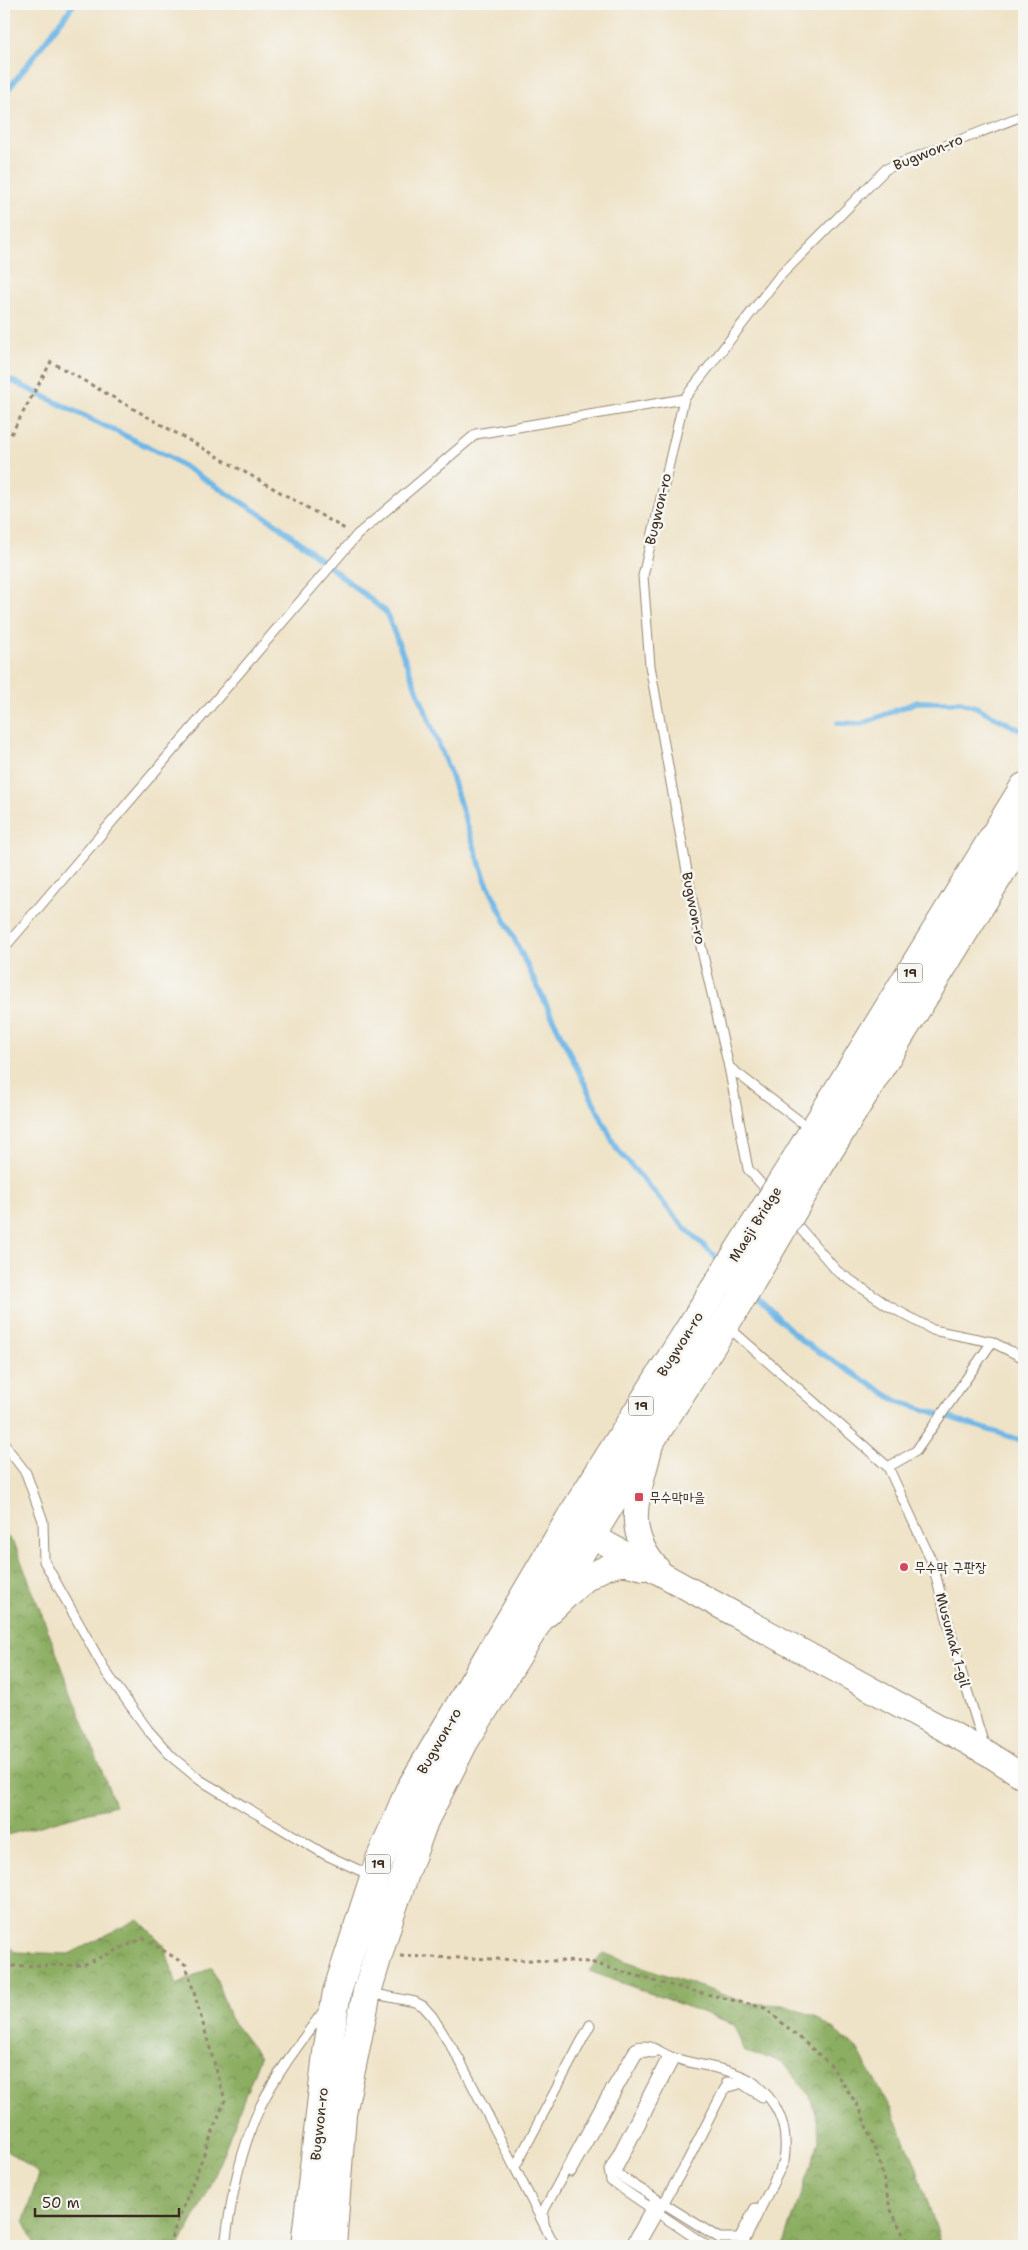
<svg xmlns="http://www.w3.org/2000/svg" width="1028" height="2250" font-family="'Shantell Sans','Poor Story',sans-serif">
  <defs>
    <pattern id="forest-crowns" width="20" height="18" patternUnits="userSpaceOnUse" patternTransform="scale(1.25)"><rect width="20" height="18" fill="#8cae62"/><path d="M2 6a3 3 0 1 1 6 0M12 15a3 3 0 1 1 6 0" fill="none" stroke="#748e50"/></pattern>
  </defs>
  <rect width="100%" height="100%" fill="#f6f6f2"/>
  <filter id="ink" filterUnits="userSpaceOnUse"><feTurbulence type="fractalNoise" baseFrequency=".02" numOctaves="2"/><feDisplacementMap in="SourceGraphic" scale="10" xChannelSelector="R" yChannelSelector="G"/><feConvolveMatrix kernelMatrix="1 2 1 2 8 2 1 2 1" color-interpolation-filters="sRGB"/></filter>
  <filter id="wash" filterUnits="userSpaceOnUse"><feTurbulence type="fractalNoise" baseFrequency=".0096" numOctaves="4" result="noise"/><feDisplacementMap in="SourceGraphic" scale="20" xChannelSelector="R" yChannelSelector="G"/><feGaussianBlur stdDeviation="1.12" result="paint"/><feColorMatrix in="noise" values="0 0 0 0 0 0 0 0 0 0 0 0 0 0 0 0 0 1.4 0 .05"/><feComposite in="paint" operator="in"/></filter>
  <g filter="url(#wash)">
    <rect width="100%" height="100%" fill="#efe3c7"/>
    <!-- forest -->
    <g fill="url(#forest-crowns)" stroke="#646c40">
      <polygon points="4,1533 15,1545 115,1805 4,1836"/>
      <polygon points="138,1919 164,1945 177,1985 212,1967 230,2018 260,2057 209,2190 179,2246 35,2246 24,2220 39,2174 4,2148 4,1939 16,1952 69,1954"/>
      <polygon points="603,1953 747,2003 783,2005 815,2016 856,2047 894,2115 915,2163 942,2246 783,2246 819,2141 818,2123 810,2096 783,2062 744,2052 734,2024 589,1971"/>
    </g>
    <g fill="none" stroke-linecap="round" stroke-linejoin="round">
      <!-- stream -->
      <g stroke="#6fb7e7" stroke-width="5.5">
        <polyline points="4,95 74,4"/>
        <polyline points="4,377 169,457 275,523 386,612 450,773 485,879 616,1148 684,1227 722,1263"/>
        <polyline points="838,723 861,724 917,702 961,702 976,707 1024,732"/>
        <polyline points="752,1292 802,1341 897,1401 1024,1441"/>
      </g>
    </g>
  </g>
  <g filter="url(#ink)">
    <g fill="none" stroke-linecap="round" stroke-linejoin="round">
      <defs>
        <g id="service">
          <polyline points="4,948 357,535 476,434 684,399"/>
          <polyline points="729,1067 810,1129"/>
          <polyline points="769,1193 748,1169 729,1067 699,938 650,666 643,576 684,399 778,278 886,169 1024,115"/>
          <polyline points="791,1218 837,1271 887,1305 933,1330 992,1342 1024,1358"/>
          <polyline points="727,1326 888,1467 932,1562 961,1671 985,1748"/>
          <polyline points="4,1444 26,1473 43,1521 44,1561 106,1672 148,1730 172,1757 200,1780 326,1855 372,1876"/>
          <polyline points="888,1467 916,1451 992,1342"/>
          <polyline points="370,1993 415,2002 423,2006 432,2016 459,2059 555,2246"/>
          <polyline points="666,2059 609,2170 611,2181 707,2246"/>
          <polyline points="673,2062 617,2170 618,2175 719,2238 739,2238 755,2208"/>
          <polyline points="727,2082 741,2083 762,2097"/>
          <polyline points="515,2167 590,2025"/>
          <polyline points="571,2172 637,2055 642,2052 653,2053"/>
          <path d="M544,2223L543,2214L545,2208L601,2105L635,2048C649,2041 661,2054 674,2058C699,2066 725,2067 748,2079C754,2081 758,2087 763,2091C783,2111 788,2134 784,2161L742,2246"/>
          <path d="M225,2246C231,2198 240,2150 261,2105C278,2071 303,2039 325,2009"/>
          <polyline points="630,2246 654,2202"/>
          <polyline points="639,2246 687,2162 725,2088 737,2085"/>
        </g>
        <g id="tertiary">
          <path d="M650,1448C639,1496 621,1528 658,1569"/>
          <polyline points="576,1527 987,1753 1024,1777"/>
          <path d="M548,1614C569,1595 591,1567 621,1564C628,1563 637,1567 644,1568"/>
        </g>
        <g id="primary">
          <polyline points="796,1159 1024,787"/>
          <polyline points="815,1173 1024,835"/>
          <polyline points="305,2246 327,2053 337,1992 379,1862 409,1791 568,1522 714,1290"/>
          <polyline points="332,2246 342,2114 367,1992 391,1912 424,1821 464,1742 611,1503 738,1304"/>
        </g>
      </defs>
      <!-- service casing -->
      <use href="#service" stroke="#958672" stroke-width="11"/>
      <!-- tertiary casing -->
      <use href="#tertiary" stroke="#958672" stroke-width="26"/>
      <!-- primary casing -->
      <use href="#primary" stroke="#958672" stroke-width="30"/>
      <!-- path -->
      <g stroke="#958672" stroke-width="3" stroke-dasharray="4 4" stroke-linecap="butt">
        <polyline points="4,436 10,436 51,362 345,529"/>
        <polyline points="400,1956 590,1962 661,1983 765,2008 830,2064 860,2109 880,2164 890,2208 909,2246"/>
        <polyline points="4,1966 83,1965 144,1938 186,1965 225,2100 168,2246"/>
      </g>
      <!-- service -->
      <use href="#service" stroke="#fff" stroke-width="9"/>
      <!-- tertiary -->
      <use href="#tertiary" stroke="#fff" stroke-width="24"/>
      <!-- primary -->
      <use href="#primary" stroke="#fff" stroke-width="28"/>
      <defs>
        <g id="primary-bridge">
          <polyline points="714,1290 796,1159"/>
          <polyline points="738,1304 815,1173"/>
        </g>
      </defs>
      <!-- primary-bridge casing -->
      <use href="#primary-bridge" stroke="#958672" stroke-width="30" stroke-linecap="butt"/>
      <!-- primary-bridge -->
      <use href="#primary-bridge" stroke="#fff" stroke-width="28"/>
    </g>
  </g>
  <!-- markers -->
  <g fill="#d1495b" stroke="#f6f6f2" stroke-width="2">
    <rect x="634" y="1492" width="10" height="10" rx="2.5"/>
    <circle cx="904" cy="1567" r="5"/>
  </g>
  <g text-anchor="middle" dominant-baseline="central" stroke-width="5" stroke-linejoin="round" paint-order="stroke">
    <!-- shield labels -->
    <g fill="#f6f6f2" stroke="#73675e" stroke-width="1">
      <rect x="897.5" y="963.5" width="25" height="19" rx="4"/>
      <rect x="628.5" y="1396.5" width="25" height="19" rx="4"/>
      <rect x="365.5" y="1854.5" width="25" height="19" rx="4"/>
    </g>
    <g font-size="12" font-weight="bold" fill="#3b2a1e">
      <text x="910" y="973">19</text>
      <text x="641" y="1406">19</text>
      <text x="378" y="1864">19</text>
    </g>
    <!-- street labels -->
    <g font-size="14" fill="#3b2a1e" stroke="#f6f6f2">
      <text transform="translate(928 152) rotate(-22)">Bugwon-ro</text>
      <text transform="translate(658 509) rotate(-77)">Bugwon-ro</text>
      <text transform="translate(694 908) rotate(79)">Bugwon-ro</text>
      <text transform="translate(755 1224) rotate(-58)">Maeji Bridge</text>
      <text transform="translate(680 1344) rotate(-58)">Bugwon-ro</text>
      <text transform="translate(953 1640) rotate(75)">Musumak 1-gil</text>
      <text transform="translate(439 1741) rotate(-60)">Bugwon-ro</text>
      <text transform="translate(319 2124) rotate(-84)">Bugwon-ro</text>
    </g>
    <!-- poi labels -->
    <g font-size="14" fill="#3b2a1e" stroke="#f6f6f2" text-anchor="start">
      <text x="649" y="1497">무수막마을</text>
      <text x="914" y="1567">무수막 구판장</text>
    </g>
  </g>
  <!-- margin -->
  <rect width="1028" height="2250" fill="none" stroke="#f6f6f2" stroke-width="20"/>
  <!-- scale -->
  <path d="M35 2208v8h144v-8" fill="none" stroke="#3b2a1e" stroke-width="2.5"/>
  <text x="42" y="2208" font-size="15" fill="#3b2a1e" stroke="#f6f6f2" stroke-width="4" paint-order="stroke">50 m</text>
</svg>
